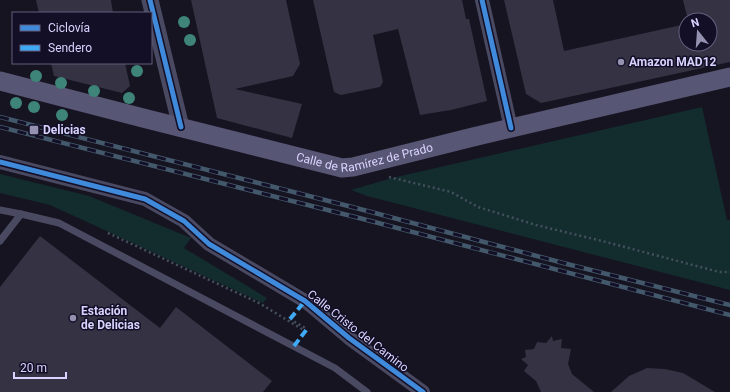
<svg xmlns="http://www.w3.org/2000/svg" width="730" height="392" font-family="Roboto,sans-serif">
  <rect width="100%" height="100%" fill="#161421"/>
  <!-- green -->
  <g fill="#132c2d">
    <polygon points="702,107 727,220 730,220 730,290 367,196 351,190 392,178"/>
    <polygon points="0,174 89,196 191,238 184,248 267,298 263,303 50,205 0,193"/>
  </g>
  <!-- building -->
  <g fill="#343243">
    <polygon points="36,0 111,0 113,13 39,13"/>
    <polygon points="191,0 286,0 300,64 293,76 235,89 302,104 292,138 217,118"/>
    <polygon points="313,0 462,0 466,19 469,19 487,101 451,110 420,115 398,29 373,35 383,82 380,87 341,95 334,92"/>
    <polygon points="504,0 553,0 564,51 686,24 686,44 710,44 710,20 688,20 683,0 730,0 730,62 541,103 526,94"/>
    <polygon points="51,63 125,63 130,86 122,93 54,76"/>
    <polygon points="40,236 160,328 176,307 272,381 263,392 0,392 0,287"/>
    <polygon points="552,336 553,341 562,339 561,348 571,349 568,364 572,374 594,392 541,392 536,381 524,371 528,365 521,359 526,357 525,350 534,349 537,342 546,343"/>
    <polygon points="647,368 665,369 683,373 715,392 611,392 629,376"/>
  </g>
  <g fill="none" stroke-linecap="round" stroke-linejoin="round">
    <!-- path -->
    <g stroke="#44505f" stroke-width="2.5" stroke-dasharray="2 3" stroke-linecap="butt">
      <polyline points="389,177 451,192 478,207 536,225 606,242 719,272 730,272"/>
      <polyline points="108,233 259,303 305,331"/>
      <polyline points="290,319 307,329"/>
    </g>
    <!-- service -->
    <g stroke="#4a4962" stroke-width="7">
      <polyline points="0,210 21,214 0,241"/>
      <polyline points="21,214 59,223 335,368 367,392"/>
    </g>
    <!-- minor -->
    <g stroke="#4a4962" stroke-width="14">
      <polyline points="482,0 511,128"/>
      <polyline points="0,162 145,199 184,221 209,244 305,301 349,338 423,392"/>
    </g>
    <!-- tertiary -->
    <polyline stroke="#4a4962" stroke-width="17" points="150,0 181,127"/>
    <!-- secondary -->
    <path stroke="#575674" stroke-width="19" id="s1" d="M0,81L143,118L342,168L353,167L473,137L730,77"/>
    <defs>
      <g id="rail">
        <polyline points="0,117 356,208 567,264 730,305"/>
        <polyline points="0,127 363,219 730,315"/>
      </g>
    </defs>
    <!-- rail casing -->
    <use href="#rail" stroke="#43596b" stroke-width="4.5"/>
    <!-- rail -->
    <use href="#rail" stroke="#130f26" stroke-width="3" stroke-dasharray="9" stroke-linecap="butt"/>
    <!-- quiet -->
    <g stroke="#3fa9f5" stroke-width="4" stroke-dasharray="8 4" stroke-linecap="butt">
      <polyline points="290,319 305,301"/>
      <polyline points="294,346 307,329"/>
    </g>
    <defs>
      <g id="cycleway">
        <polyline points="150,0 181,127"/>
        <polyline points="482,0 511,128"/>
        <polyline points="0,162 145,199 184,221 209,244 305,301 349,338 423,392"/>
      </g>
    </defs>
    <!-- cycleway casing -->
    <use href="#cycleway" stroke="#130f26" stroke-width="8"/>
    <!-- cycleway -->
    <use href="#cycleway" stroke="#408adc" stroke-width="5"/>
  </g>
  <!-- trees -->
  <g fill="#3e8478">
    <circle cx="184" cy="22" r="6"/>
    <circle cx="190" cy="40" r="6"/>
    <circle cx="137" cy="71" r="6"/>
    <circle cx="36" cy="76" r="6"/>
    <circle cx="61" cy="83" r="6"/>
    <circle cx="94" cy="91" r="6"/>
    <circle cx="129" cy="98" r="6"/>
    <circle cx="16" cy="103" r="6"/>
    <circle cx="34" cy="107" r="6"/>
    <circle cx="62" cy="115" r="6"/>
  </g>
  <!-- markers -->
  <g fill="#9591b1" stroke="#130f26" stroke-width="1.5">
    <circle cx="621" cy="62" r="4"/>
    <rect x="29" y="125" width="10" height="10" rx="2"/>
    <circle cx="73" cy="318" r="4"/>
  </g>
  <g text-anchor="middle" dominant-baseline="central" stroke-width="3" stroke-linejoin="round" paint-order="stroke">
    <!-- poi labels -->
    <g font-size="12" font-weight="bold" fill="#d9d4ff" stroke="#130f26" text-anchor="start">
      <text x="629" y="62">Amazon MAD12</text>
      <text x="43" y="130">Delicias</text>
      <text x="81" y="311">Estación<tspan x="81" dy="14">de Delicias</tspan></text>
    </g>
    <!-- street labels -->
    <g font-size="12" fill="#d9d4ff" stroke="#130f26">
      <text stroke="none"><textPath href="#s1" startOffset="376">Calle de Ramírez de Prado</textPath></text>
      <text transform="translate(358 331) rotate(38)">Calle Cristo del Camino</text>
    </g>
  </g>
  <!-- legend -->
  <rect x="12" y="12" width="140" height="52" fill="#130f26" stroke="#625e7d"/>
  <rect x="20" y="25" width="20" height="6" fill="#408adc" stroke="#625e7d"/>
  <text x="48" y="32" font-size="12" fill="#d9d4ff">Ciclovía</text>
  <rect x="20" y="45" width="20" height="6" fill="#3fa9f5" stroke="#625e7d"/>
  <text x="48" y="52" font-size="12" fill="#d9d4ff">Sendero</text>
  <!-- north arrow -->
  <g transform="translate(698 32) rotate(343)"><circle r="19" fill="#130f26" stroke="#625e7d"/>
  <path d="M0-3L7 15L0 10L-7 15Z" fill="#9591b1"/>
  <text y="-6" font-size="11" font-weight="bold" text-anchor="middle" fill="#d9d4ff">N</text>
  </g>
  <!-- scale -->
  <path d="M14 372v6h52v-6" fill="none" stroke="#d9d4ff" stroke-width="2"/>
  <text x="20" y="372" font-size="12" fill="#d9d4ff" stroke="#130f26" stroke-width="3" paint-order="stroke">20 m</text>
</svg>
